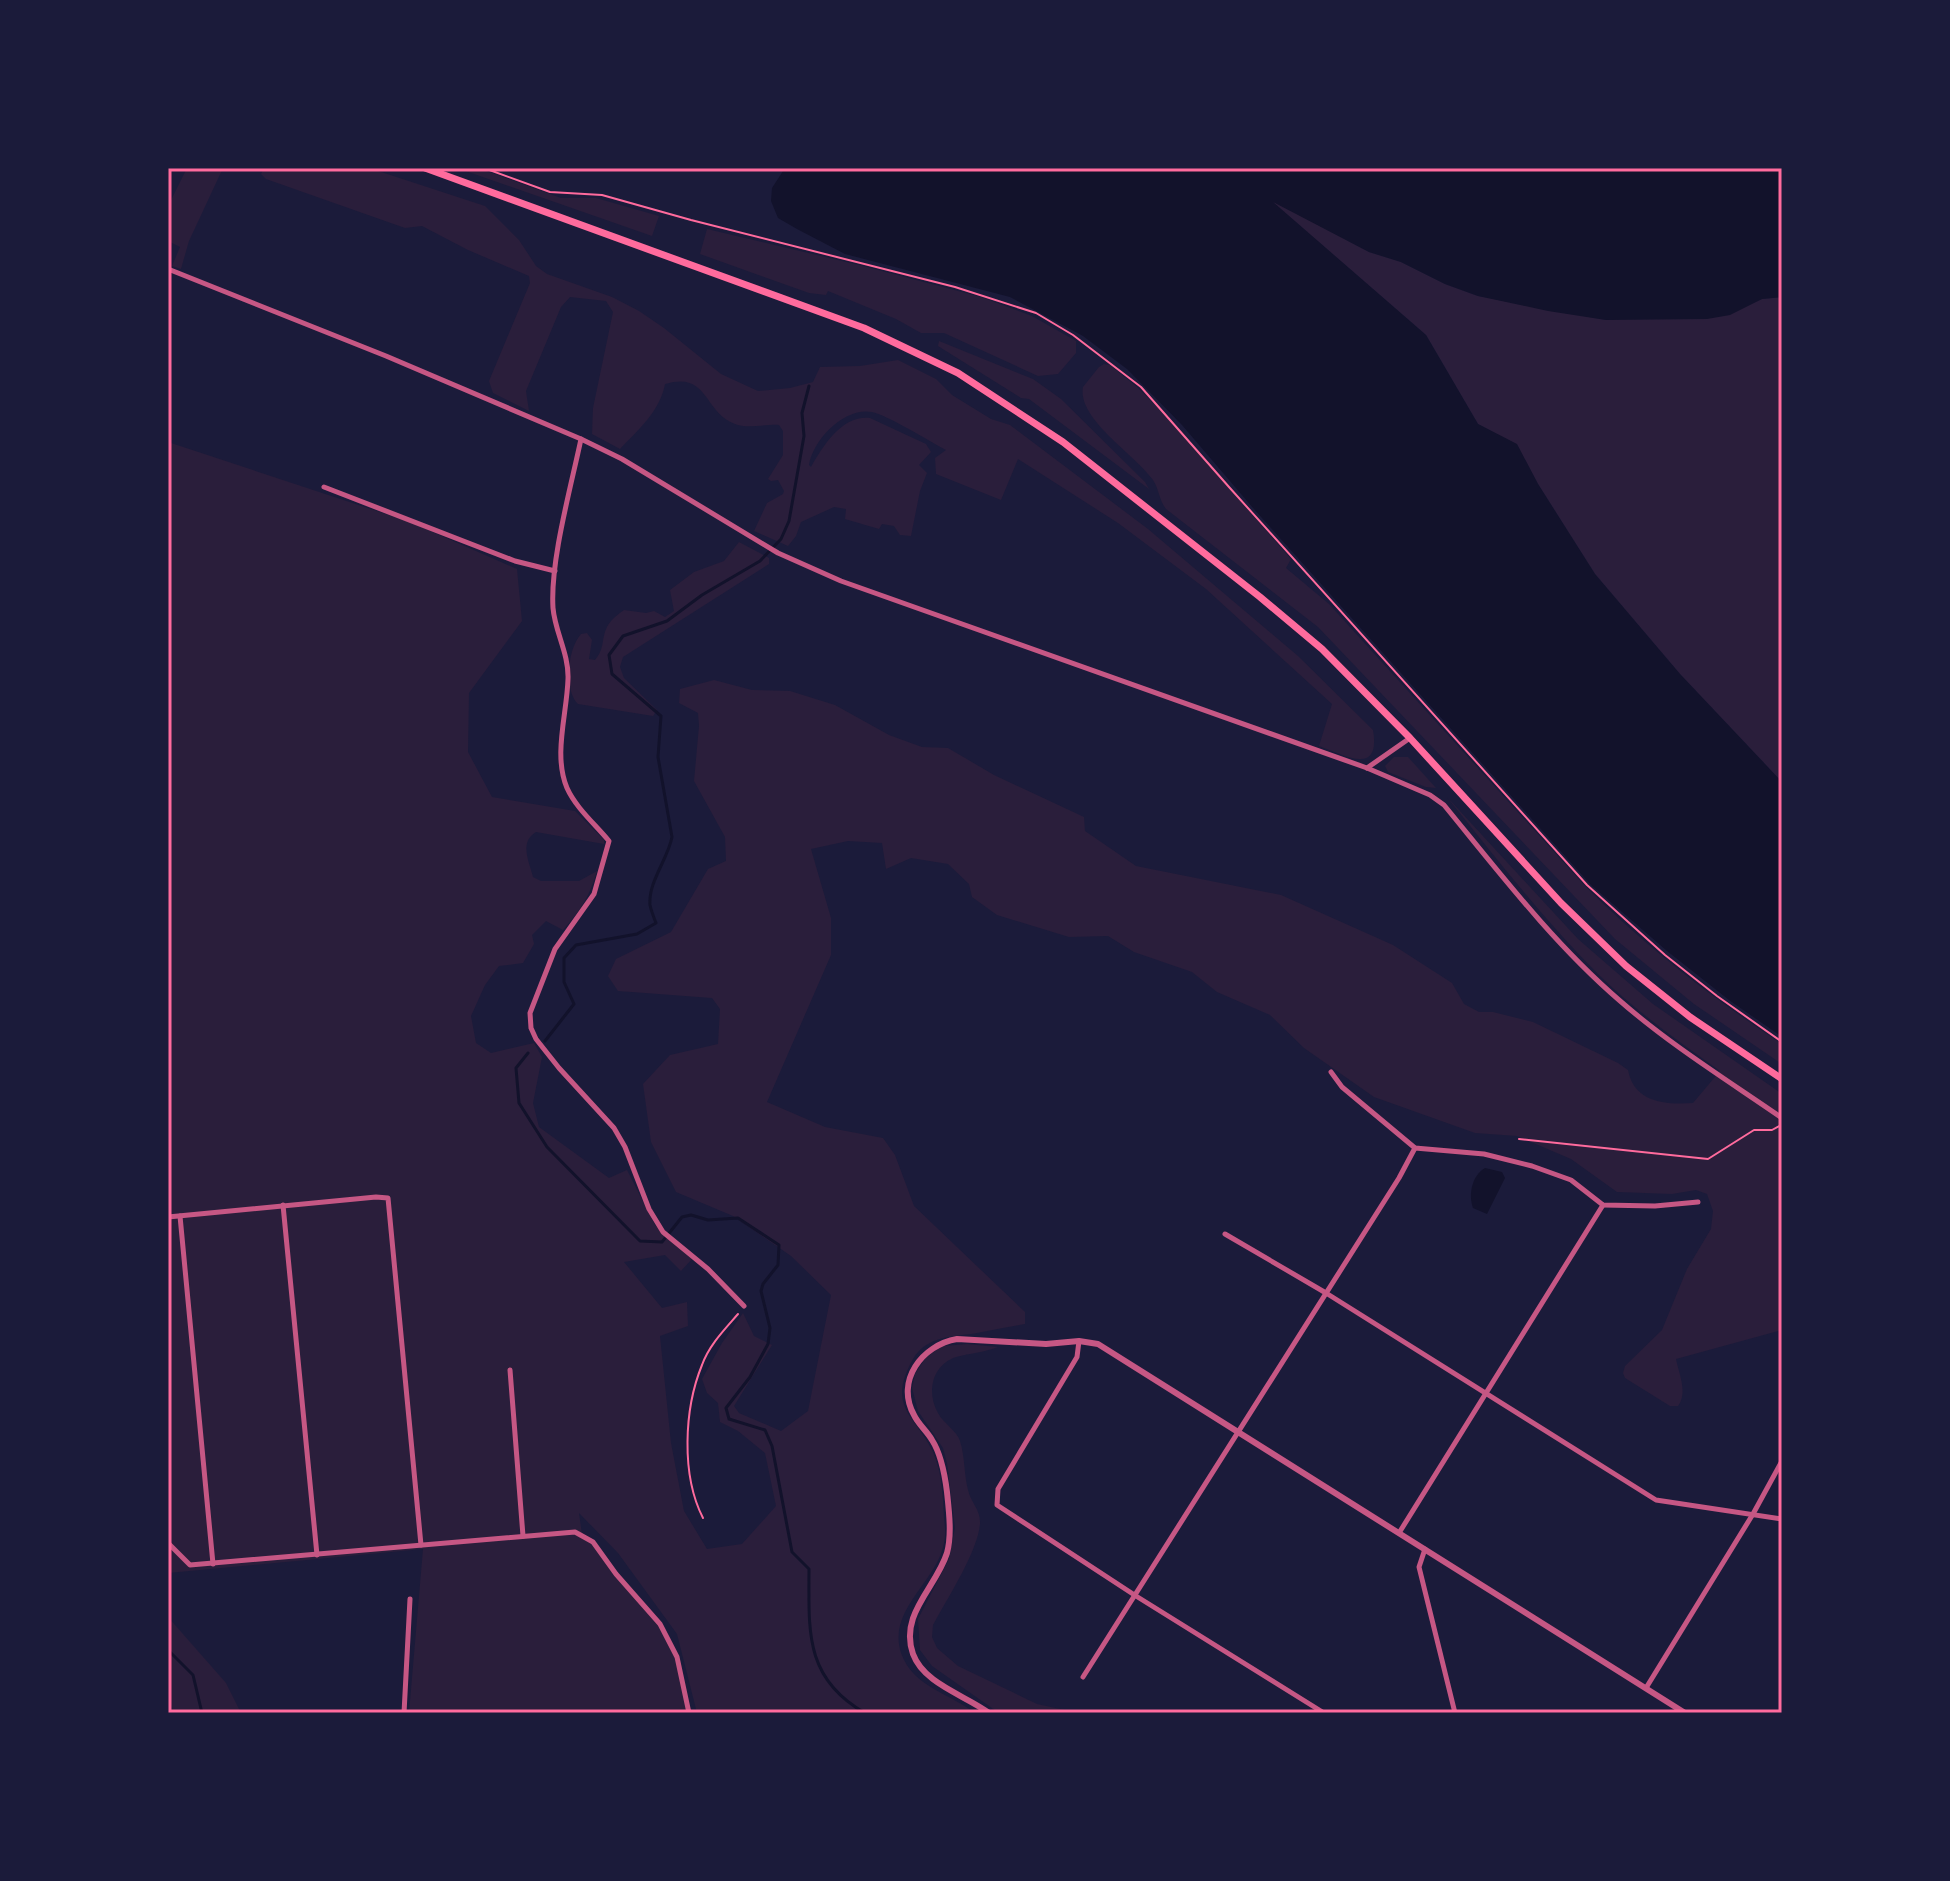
<svg xmlns="http://www.w3.org/2000/svg" width="1950" height="1881" font-family="'Noto Sans',sans-serif">
  <rect width="100%" height="100%" fill="#1b1b3a"/>
  <!-- green -->
  <g fill="#2a1e3b">
    <polygon points="187,168 223,168 189,241 181,269 172,266 180,247 168,241 168,206"/>
    <path d="M264,168H369L485,206L519,240L536,266L547,274L612,297L639,311L664,328L721,374L758,391L790,388L813,382L820,367L860,366L898,360L936,379L952,395L991,419L1010,425L1148,529L1298,656L1373,730C1381,777 1344,755 1319,746L1332,704L1206,589L1118,523L1018,459L1001,500L936,474L935,458L946,450C931,442 885,414 872,412C844,407 813,440 809,465L811,467C823,446 842,415 870,418L926,444L931,452L919,465L927,473L920,491L911,536L900,535L894,526L882,524L879,529L845,519L846,509L834,507L801,522L796,536L788,546L754,531L767,503L783,494L784,491L778,480L771,481L768,479L783,455V431L779,425C767,424 746,429 735,424C703,412 709,371 665,384C660,411 639,429 620,449L592,434L593,408L613,312L606,301L570,297L561,307L526,391L529,411L493,393L489,381L530,283L529,276L468,250L422,226L405,228L266,179L261,174Z"/>
    <polygon points="457,168 478,168 561,198 596,198 659,216 652,236"/>
    <polygon points="1269,199 1369,252 1401,262 1445,284 1478,296 1606,320 1750,304 1762,299 1782,297 1782,782 1680,674 1595,574 1538,484 1517,445 1478,424 1426,335"/>
    <polygon points="707,229 859,265 981,297 1032,316 1076,341 1076,353 1058,374 1038,376 944,333 921,333 896,319 828,291 826,295 809,293 700,254"/>
    <polygon points="939,341 1033,379 1061,399 1145,482 1149,489 1029,399 1021,398 938,346"/>
    <path d="M1104,364L1110,365L1137,387L1164,414L1291,559L1286,568L1329,604L1586,887C1645,946 1712,998 1782,1044V1064L1694,1004L1615,939L1318,627L1166,509C1159,500 1159,489 1153,480C1136,455 1077,419 1083,387L1099,367Z"/>
    <path d="M168,442L410,522L517,569L522,621L469,693L468,752L492,797L575,811L604,840V844L536,832C519,842 529,861 533,877L541,881H579L597,871C590,896 580,911 563,930L546,921L532,935L534,944L523,963L499,966L485,985L471,1016L476,1043L491,1053L534,1043L542,1057L533,1103L539,1127L609,1178L627,1170L655,1225L692,1259L681,1271L665,1255L624,1262L662,1308L687,1302L688,1326L660,1336L671,1443L684,1511L707,1549L742,1544L776,1506L765,1453L738,1431L720,1422L718,1403L707,1393L702,1379L722,1343L743,1313L754,1336L772,1345L734,1406L739,1413L781,1431L808,1411L831,1295L791,1256L733,1216L676,1192L651,1142L643,1084L670,1055L718,1044L720,1009L712,998L618,991L608,976L616,959L671,932L708,869L726,861L725,837L694,781L699,726L698,713L679,703L680,689L714,680L752,690L790,691L835,705L889,735L922,747L948,748L994,775L1084,817L1085,831L1136,866L1281,895L1393,945L1452,983L1464,1004L1479,1012H1493L1533,1022L1618,1063L1628,1070C1634,1102 1664,1105 1693,1103L1720,1071C1678,1041 1636,1011 1599,975C1545,921 1495,857 1447,797L1578,939L1653,1004L1782,1094V1330L1676,1359C1679,1374 1688,1393 1678,1406H1670L1625,1378L1623,1373L1625,1366L1662,1330L1687,1269L1711,1229L1713,1211L1707,1194L1696,1190L1672,1194L1617,1192L1571,1159L1517,1136L1475,1133L1374,1097L1304,1048L1270,1015L1217,992L1192,972L1134,952L1108,936L1069,937L997,915L972,897L969,884L948,864L911,858L886,869L882,843L848,841L811,849L831,918V955L767,1102L825,1127L883,1138L895,1155L914,1206L1025,1312V1324C1009,1327 993,1330 977,1333C954,1337 927,1335 913,1359C886,1407 915,1415 933,1452C942,1472 943,1497 944,1518C945,1526 946,1535 944,1543C937,1582 887,1609 901,1653C913,1687 949,1693 975,1713H697L677,1634L618,1553L579,1513L582,1534L587,1537L616,1574L660,1624L677,1657L689,1713H409L423,1549L168,1573Z"/>
    <path d="M739,542L769,558V564L623,657L620,667L624,678L657,710L653,716L578,704C563,689 568,648 581,634L587,633L592,640L589,659L595,660C610,643 594,630 624,610L646,613L654,611L665,617L674,611L670,590L694,572L724,561Z"/>
    <polygon points="1394,757 1408,757 1436,788 1426,787 1388,772 1385,766"/>
    <path d="M967,1344L998,1347C982,1353 971,1353 956,1357C932,1365 926,1392 938,1413C943,1423 957,1431 960,1441C965,1457 964,1474 968,1490C971,1503 981,1510 980,1524C978,1551 947,1599 933,1625L932,1637L937,1648L958,1666L1037,1704L1079,1713H999L932,1666L920,1650L918,1619L949,1559L955,1528L947,1463L943,1448L918,1411L912,1388L915,1374L925,1359L936,1350L944,1346Z"/>
    <polygon points="168,1617 226,1683 241,1713 173,1713 168,1687"/>
  </g>
  <!-- water -->
  <g fill="#12122b">
    <polygon points="785,168 1782,168 1782,297 1762,299 1730,315 1707,319 1606,320 1548,311 1478,296 1445,284 1401,262 1369,252 1273,202 1426,335 1478,424 1517,444 1538,484 1595,574 1680,674 1782,782 1782,1037 1729,1000 1667,951 1591,885 1253,508 1182,425 1127,369 1083,336 1010,297 845,254 797,229 778,218 771,201 772,188"/>
    <path d="M1485,1168L1502,1172L1505,1178L1487,1214L1473,1208C1468,1195 1472,1175 1485,1168Z"/>
  </g>
  <g fill="none" stroke-linecap="round" stroke-linejoin="round">
    <!-- stream -->
    <g stroke="#12122b" stroke-width="3">
      <path d="M545,1041L574,1004L564,982V958L576,945L637,934L656,923C654,918 651,910 650,905C648,882 668,859 672,837L658,757L661,716L612,674L609,655L623,636L667,621L702,595L760,561L781,539L789,521L804,436L802,413L809,386"/>
      <path d="M528,1053L516,1068L519,1103L547,1147L640,1241L662,1242L682,1217L691,1215L708,1220L738,1218L779,1245L778,1265L763,1284L761,1291L770,1328L768,1344L750,1377L726,1408L729,1419L765,1430L772,1446L792,1552L809,1569C809,1631 804,1678 865,1713"/>
      <polyline points="168,1650 193,1675 202,1713"/>
    </g>
    <!-- path -->
    <g stroke="#ff6b9d" stroke-width="2">
      <polyline points="484,168 550,192 602,195 691,220 955,287 1036,313 1073,335 1141,387 1229,487 1587,885 1665,955 1717,996 1782,1042"/>
      <polyline points="1519,1139 1708,1159 1754,1130 1772,1130 1781,1125"/>
      <path d="M703,1518C681,1475 684,1409 702,1365C709,1345 725,1329 738,1314"/>
    </g>
    <!-- minor -->
    <g stroke="#c65784" stroke-width="5">
      <path d="M168,269L386,356L581,439L622,459L778,553L841,581L1367,768L1430,795L1444,805C1499,872 1553,943 1619,1000C1669,1044 1727,1080 1782,1118"/>
      <path d="M581,439C571,487 550,561 553,608C555,632 569,654 568,679C567,714 553,755 567,788C576,808 595,824 609,841L594,894L555,949L530,1013L531,1028L536,1039L559,1068L614,1128L625,1147L649,1209L663,1232L708,1269L744,1306"/>
      <polyline points="324,487 515,561 555,571"/>
      <polyline points="1367,768 1410,738"/>
      <polyline points="1331,1072 1342,1087 1415,1148 1484,1154 1532,1166 1571,1180 1603,1205 1655,1206 1698,1202"/>
      <polyline points="283,1205 317,1555"/>
      <polyline points="180,1216 213,1564"/>
      <polyline points="168,1217 376,1197 388,1198 421,1545"/>
      <polyline points="1225,1234 1326,1293 1656,1500 1782,1519"/>
      <polyline points="1079,1341 1077,1357 998,1489 997,1505 1136,1596 1324,1713"/>
      <polyline points="510,1370 523,1536"/>
      <polyline points="1399,1533 1603,1205"/>
      <polyline points="168,1543 190,1565 575,1532 593,1542 616,1574 660,1624 677,1657 689,1713"/>
      <polyline points="1425,1549 1419,1567 1455,1713"/>
      <polyline points="1083,1677 1399,1178 1415,1148"/>
      <polyline points="1646,1688 1753,1514 1782,1461"/>
      <polyline points="404,1713 410,1599"/>
    </g>
    <!-- tertiary -->
    <path stroke="#c65784" stroke-width="6" d="M989,1713C965,1695 924,1684 913,1654C899,1614 936,1588 947,1553C952,1535 949,1511 947,1492C945,1476 941,1454 932,1440C927,1431 918,1424 914,1415C895,1381 922,1345 957,1339L1046,1344L1079,1341L1098,1344L1685,1713"/>
    <!-- primary -->
    <polyline stroke="#ff6b9d" stroke-width="7" points="425,168 864,328 958,373 1063,442 1260,597 1322,649 1410,738 1561,903 1626,966 1690,1017 1782,1079"/>
  </g>
  <!-- border -->
  <rect width="1950" height="1881" fill="none" stroke="#1b1b3a" stroke-width="340"/>
  <rect x="170" y="170" width="1610" height="1541" fill="none" stroke="#ff6b9d" stroke-width="3"/>
</svg>
